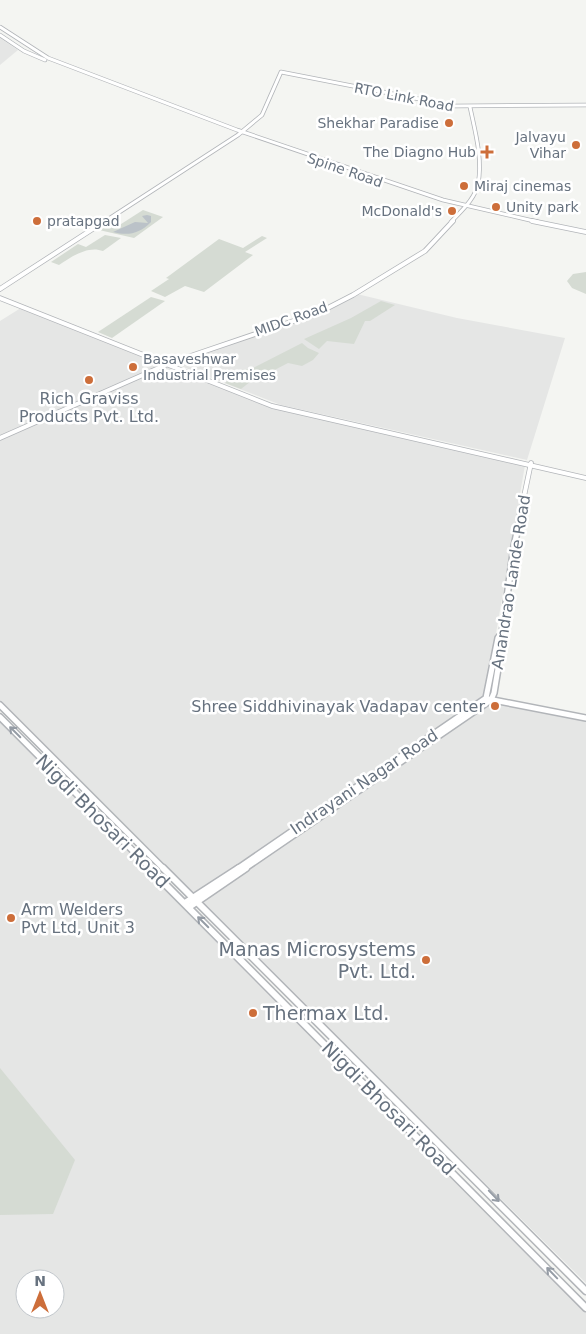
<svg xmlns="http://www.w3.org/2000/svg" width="586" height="1334" font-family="'DejaVu Sans',sans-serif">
  <rect width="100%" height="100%" fill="#f4f5f2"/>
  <!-- built -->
  <g fill="#e5e6e5" fill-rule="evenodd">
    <polygon points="0,38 18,50 0,65"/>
    <polygon points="357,294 457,318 565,338 527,460 281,405 173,363 316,315"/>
    <polygon points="24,306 285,411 525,465 485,697 586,715 586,1283 0,704 0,321"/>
    <path d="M0,719L586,1309V1334H0ZM25,1279H55V1309H25Z"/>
  </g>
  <!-- green -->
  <g fill="#d5dbd3">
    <polygon points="143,210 163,217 134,238 99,230 109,223 118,226"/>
    <path d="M105,235L121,238L103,251C88,245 71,257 59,265L51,262L78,244L86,247Z"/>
    <polygon points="262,236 267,238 245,252 253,255 204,292 185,286 165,297 151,291 169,279 166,278 219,239 243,248"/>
    <polygon points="586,272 586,294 572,288 567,281 573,274"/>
    <polygon points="151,297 165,301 112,338 98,332"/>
    <polygon points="381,301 395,305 370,321 365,321 354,344 327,341 319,349 304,339 351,318"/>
    <polygon points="302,343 308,348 319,353 313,360 302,366 288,363 261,377 242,370 253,368"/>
    <polygon points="239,372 255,378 241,389 225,383"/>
    <polygon points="0,1068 75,1160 53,1214 0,1215"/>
  </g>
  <!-- water -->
  <path fill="#bbc2c8" d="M147,215L151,216V222C139,234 128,236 113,232L135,222L148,223L142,216Z"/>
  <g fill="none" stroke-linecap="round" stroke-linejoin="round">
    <defs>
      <g id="major-far3">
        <polyline points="0,27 48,58 237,130 443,200 538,222"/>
        <polyline points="0,35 24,51 45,60"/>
        <polyline points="104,222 238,135 262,115 281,72 455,106 586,105"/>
        <path d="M451,222C461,211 475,199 478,184C483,159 475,131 470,107"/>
      </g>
      <g id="major-far2">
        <polyline points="532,221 586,232"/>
        <polyline points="0,289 105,221"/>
        <polyline points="0,298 272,406 586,478"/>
        <polyline points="0,438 170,363 320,312 353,295 425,251 453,221"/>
        <polyline points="522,506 531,463"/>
      </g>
      <g id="major-far1">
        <polyline points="488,699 586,718"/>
        <polyline points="491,700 494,693 503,638 502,633 514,546 523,504"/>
        <polyline points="0,705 164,869"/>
        <polyline points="0,717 151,869"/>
        <polyline points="237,869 486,698 498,638 502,633"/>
        <polyline points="244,869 491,700"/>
      </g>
      <g id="major">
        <polyline points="149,868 586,1308"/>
        <polyline points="163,868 586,1291"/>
        <polyline points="185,903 239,868"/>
        <polyline points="189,907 246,868"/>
      </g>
    </defs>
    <!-- major-far3 casing -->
    <use href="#major-far3" stroke="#b2b5b9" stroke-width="4.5"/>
    <!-- major-far2 casing -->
    <use href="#major-far2" stroke="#b2b5b9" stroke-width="5.5"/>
    <!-- major-far1 casing -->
    <use href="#major-far1" stroke="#b2b5b9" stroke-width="8"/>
    <!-- major casing -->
    <use href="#major" stroke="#b2b5b9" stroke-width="9"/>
    <!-- major-far3 -->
    <use href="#major-far3" stroke="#fff" stroke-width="3"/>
    <!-- major-far2 -->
    <use href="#major-far2" stroke="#fff" stroke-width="4"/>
    <!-- major-far1 -->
    <use href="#major-far1" stroke="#fff" stroke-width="5"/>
    <!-- major -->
    <use href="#major" stroke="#fff" stroke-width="6"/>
  </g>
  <!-- one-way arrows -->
  <defs><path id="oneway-shaft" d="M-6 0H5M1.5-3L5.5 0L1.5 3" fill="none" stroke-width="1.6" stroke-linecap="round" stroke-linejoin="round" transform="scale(1.25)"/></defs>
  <g stroke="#959ca5">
    <use href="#oneway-shaft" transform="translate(15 732) rotate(-135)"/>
    <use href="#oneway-shaft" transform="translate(203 922) rotate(-135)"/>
    <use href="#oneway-shaft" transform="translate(494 1196) rotate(46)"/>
    <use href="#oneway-shaft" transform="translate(552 1273) rotate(-134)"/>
  </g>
  <!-- markers -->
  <g fill="#cd6e3a" stroke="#fff" stroke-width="2">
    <circle cx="449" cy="123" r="5"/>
    <circle cx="576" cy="145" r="5"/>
    <path d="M484.5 144.5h5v5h5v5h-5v5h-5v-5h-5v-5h5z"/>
    <circle cx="464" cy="186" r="5"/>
    <circle cx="496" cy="207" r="5"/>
    <circle cx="452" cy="211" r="5"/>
    <circle cx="37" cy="221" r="5"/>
    <circle cx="133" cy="367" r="5"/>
    <circle cx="89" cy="380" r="5"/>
    <circle cx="495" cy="706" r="5"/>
    <circle cx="11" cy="918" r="5"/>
    <circle cx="426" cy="960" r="5"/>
    <circle cx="253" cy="1013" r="5"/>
  </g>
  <g text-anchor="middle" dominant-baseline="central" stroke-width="5" stroke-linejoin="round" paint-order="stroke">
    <!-- far-street labels -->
    <g font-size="14" fill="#67727f" stroke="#fff">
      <text transform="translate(404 97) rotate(11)">RTO Link Road</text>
      <text transform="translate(345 170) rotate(19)">Spine Road</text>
      <text transform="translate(291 319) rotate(-20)">MIDC Road</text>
    </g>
    <!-- far-poi labels -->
    <g font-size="14" fill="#67727f" stroke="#fff" text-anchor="end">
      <text x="439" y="123">Shekhar Paradise</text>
      <text x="566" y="137">Jalvayu<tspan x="566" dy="16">Vihar</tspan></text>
      <text x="476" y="152">The Diagno Hub</text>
      <text x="474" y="186" text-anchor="start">Miraj cinemas</text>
      <text x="506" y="207" text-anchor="start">Unity park</text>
      <text x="442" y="211">McDonald's</text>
      <text x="47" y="221" text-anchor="start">pratapgad</text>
      <text x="143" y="359" text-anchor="start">Basaveshwar<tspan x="143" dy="16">Industrial Premises</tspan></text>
    </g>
    <!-- poi labels -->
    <g font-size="16" fill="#67727f" stroke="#fff">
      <text x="89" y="398">Rich Graviss<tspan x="89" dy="18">Products Pvt. Ltd.</tspan></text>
      <text x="485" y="706" text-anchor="end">Shree Siddhivinayak Vadapav center</text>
      <text x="21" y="909" text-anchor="start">Arm Welders<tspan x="21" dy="18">Pvt Ltd, Unit 3</tspan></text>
    </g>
    <!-- street labels -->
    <g font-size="16" fill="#67727f" stroke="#fff">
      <text transform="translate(511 582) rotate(-81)">Anandrao Lande Road</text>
      <text transform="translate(364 782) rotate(-34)">Indrayani Nagar Road</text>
    </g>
    <!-- near-street labels -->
    <g font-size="19" fill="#67727f" stroke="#fff">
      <text transform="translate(103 821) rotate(45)">Nigdi Bhosari Road</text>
      <text transform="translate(389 1108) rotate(45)">Nigdi Bhosari Road</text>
    </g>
    <!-- near-poi labels -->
    <g font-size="19" fill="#67727f" stroke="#fff" text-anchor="end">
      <text x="416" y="949">Manas Microsystems<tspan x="416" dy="22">Pvt. Ltd.</tspan></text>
      <text x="263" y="1013" text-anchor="start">Thermax Ltd.</text>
    </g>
  </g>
  <!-- north arrow -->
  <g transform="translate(40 1294)"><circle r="24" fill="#ffffff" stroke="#c2c7cc"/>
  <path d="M0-4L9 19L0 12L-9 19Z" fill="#cd6e3a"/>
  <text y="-8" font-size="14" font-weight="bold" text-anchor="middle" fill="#67727f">N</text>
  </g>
</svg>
